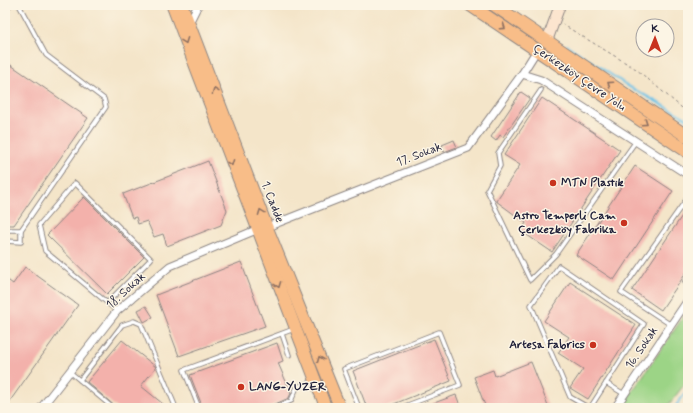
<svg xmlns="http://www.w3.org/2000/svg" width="693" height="413" font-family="Mynerve,sans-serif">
  <rect width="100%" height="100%" fill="#fcf5e5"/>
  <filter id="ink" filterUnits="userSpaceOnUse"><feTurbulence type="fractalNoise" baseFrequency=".025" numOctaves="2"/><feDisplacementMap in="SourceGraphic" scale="8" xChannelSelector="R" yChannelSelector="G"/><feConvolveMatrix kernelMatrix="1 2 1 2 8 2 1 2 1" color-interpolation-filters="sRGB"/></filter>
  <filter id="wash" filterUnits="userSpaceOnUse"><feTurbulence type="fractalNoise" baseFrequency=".012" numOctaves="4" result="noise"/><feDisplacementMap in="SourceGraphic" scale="16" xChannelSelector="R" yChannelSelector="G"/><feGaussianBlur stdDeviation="0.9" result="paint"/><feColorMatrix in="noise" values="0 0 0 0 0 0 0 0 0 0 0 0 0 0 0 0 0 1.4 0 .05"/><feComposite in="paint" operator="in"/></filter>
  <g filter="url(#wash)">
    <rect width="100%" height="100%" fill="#f4e5c9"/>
    <!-- green -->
    <polygon fill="#9cd486" stroke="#5f7b60" points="688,310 688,380 666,408 621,408"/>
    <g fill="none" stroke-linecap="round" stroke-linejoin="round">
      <!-- stream -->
      <g stroke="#6ac3e8" stroke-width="2">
        <polyline points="567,45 628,86 688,119"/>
        <polyline points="674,408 688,390"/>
      </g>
    </g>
    <g id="blocks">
      <!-- building -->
      <g fill="#f3b1ab">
        <polygon points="5,61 88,118 14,225 5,225"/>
        <polygon points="521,92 530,98 503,137 500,135 496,141 491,137"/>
        <polygon points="542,98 620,150 552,252 521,231 526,223 496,201 520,165 504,155"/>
        <polygon points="454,140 457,147 444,152 442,145"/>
        <polygon points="208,161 227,210 221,225 167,246 163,234 154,237 147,221 138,224 136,217 132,218 123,194"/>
        <polygon points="635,166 673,191 614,280 576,255"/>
        <polygon points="84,197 144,257 107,294 47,235"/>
        <polygon points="688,207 688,270 661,310 632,290"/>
        <polygon points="241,262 265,326 179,356 156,295"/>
        <polygon points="25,267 78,305 5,408 5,278 13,284"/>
        <polygon points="570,282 636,325 588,399 570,388 583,369 558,353 569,337 544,321"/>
        <polygon points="146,306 153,317 144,322 138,310"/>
        <polygon points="434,339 451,381 384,408 367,408 353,371"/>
        <polygon points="122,340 156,367 141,386 168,408 117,408 87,382"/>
        <polygon points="277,343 283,361 278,363 291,393 289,398 266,408 203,408 190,375"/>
        <polygon points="531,362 549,408 486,408 474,377 493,370 495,376"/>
        <polygon points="456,395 461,408 424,408 423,407"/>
      </g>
    </g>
  </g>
  <g filter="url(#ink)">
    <use href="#blocks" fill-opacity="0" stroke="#8b8482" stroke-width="1"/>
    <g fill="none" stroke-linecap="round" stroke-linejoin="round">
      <defs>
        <g id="lane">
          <polyline points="19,5 46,55 104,99 106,107 21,230"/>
          <polyline points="5,11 10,5"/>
          <polyline points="541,90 498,153 500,166 487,190 530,280 556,254 636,141"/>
          <polyline points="5,230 21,230 21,242 5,241"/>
          <polyline points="685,282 688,278"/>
          <polyline points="108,302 151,259 75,183 39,225 45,251 117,311"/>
          <polyline points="671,325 621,292 688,197"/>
          <polyline points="282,334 289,355"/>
          <polyline points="70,372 113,408"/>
          <polyline points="80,380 122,325 134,321 141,324 176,408"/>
          <polyline points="606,383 624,394"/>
          <polyline points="199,408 184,370 294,329"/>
          <polyline points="274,408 291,401 297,387 315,381"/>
          <polyline points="359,408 344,369 439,332 460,385 400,408"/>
          <polyline points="589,408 570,397 531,305 559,266 644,324 590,408"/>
        </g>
        <g id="street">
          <polyline points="189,23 198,5"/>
          <polyline points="522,74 541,80 688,175"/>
          <polyline points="267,227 468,148 522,74 537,50"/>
          <polyline points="41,408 117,311 170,266 256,230"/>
          <polyline points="615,408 688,300"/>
        </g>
        <polyline id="secondary" points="547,41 560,5"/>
        <g id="primary">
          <polyline points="172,5 326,408"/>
          <polyline points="182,5 267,227 340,408"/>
        </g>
        <g id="highway">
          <polyline points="470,5 688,152"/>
          <polyline points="494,5 688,137"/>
        </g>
      </defs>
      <!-- lane casing -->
      <use href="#lane" stroke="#8b8482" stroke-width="5.5"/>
      <!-- street casing -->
      <use href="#street" stroke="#8b8482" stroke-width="9"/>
      <!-- secondary casing -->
      <use href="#secondary" stroke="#8b8482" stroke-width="12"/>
      <!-- primary casing -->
      <use href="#primary" stroke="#8b8482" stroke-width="13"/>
      <!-- highway casing -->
      <use href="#highway" stroke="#8b8482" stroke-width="14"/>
      <!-- path -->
      <polyline stroke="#8b8482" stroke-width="1" stroke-dasharray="3 3" stroke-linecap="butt" points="562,24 636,69 688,113"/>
      <!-- lane -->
      <use href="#lane" stroke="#fff" stroke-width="3.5"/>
      <!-- street -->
      <use href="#street" stroke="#fff" stroke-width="7"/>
      <!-- secondary -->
      <use href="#secondary" stroke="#fce5cf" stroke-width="10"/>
      <!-- primary -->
      <use href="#primary" stroke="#f8bd88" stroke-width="11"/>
      <!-- highway -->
      <use href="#highway" stroke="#f8bd88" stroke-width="12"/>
    </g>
    <!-- one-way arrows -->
    <defs><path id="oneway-chevron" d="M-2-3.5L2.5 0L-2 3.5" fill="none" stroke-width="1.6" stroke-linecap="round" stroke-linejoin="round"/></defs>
    <g stroke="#8d7062">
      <use href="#oneway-chevron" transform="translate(503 27) rotate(34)"/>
      <use href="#oneway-chevron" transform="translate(185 41) rotate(69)"/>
      <use href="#oneway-chevron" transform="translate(610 84) rotate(-146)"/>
      <use href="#oneway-chevron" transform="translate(215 91) rotate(-111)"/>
      <use href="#oneway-chevron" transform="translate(645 123) rotate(34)"/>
      <use href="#oneway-chevron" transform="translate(231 163) rotate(69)"/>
      <use href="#oneway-chevron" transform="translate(261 212) rotate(-111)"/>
      <use href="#oneway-chevron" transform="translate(278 285) rotate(69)"/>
      <use href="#oneway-chevron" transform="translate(320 359) rotate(-112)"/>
    </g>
  </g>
  <!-- markers -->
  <g fill="#c8321e" stroke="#fcf5e5" stroke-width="1.5">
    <circle cx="553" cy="183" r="4"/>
    <circle cx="624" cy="223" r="4"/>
    <circle cx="593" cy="345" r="4"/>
    <circle cx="241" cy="387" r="4"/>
  </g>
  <g text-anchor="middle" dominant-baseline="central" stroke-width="3" stroke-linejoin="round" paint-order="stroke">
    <!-- street labels -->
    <g font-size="12" fill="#22223b" stroke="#fcf5e5">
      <text transform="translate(579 78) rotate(34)">Çerkezköy Çevre Yolu</text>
      <text transform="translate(419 155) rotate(-21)">17. Sokak</text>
      <text transform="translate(272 202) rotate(69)">1. Cadde</text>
      <text transform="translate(126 291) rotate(-42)">18. Sokak</text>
      <text transform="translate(642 348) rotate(-56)">16. Sokak</text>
    </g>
    <!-- poi labels -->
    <g font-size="12" font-weight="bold" fill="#22223b" stroke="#fcf5e5" text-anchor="start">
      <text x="561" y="183">MTN Plastik</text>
      <text x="616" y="216" text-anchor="end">Astro Temperli Cam<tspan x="616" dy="14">Çerkezköy Fabrika</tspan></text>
      <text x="585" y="345" text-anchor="end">Artesa Fabrics</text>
      <text x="249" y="387">LANG-YUZER</text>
    </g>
  </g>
  <!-- margin -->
  <rect width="693" height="413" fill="none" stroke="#fcf5e5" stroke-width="20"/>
  <!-- north arrow -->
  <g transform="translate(655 38) rotate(1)"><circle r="19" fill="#fcf5e5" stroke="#a5a1a1"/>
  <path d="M0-3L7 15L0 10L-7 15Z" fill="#c8321e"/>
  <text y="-6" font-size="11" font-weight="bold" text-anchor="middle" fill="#22223b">K</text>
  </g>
</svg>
